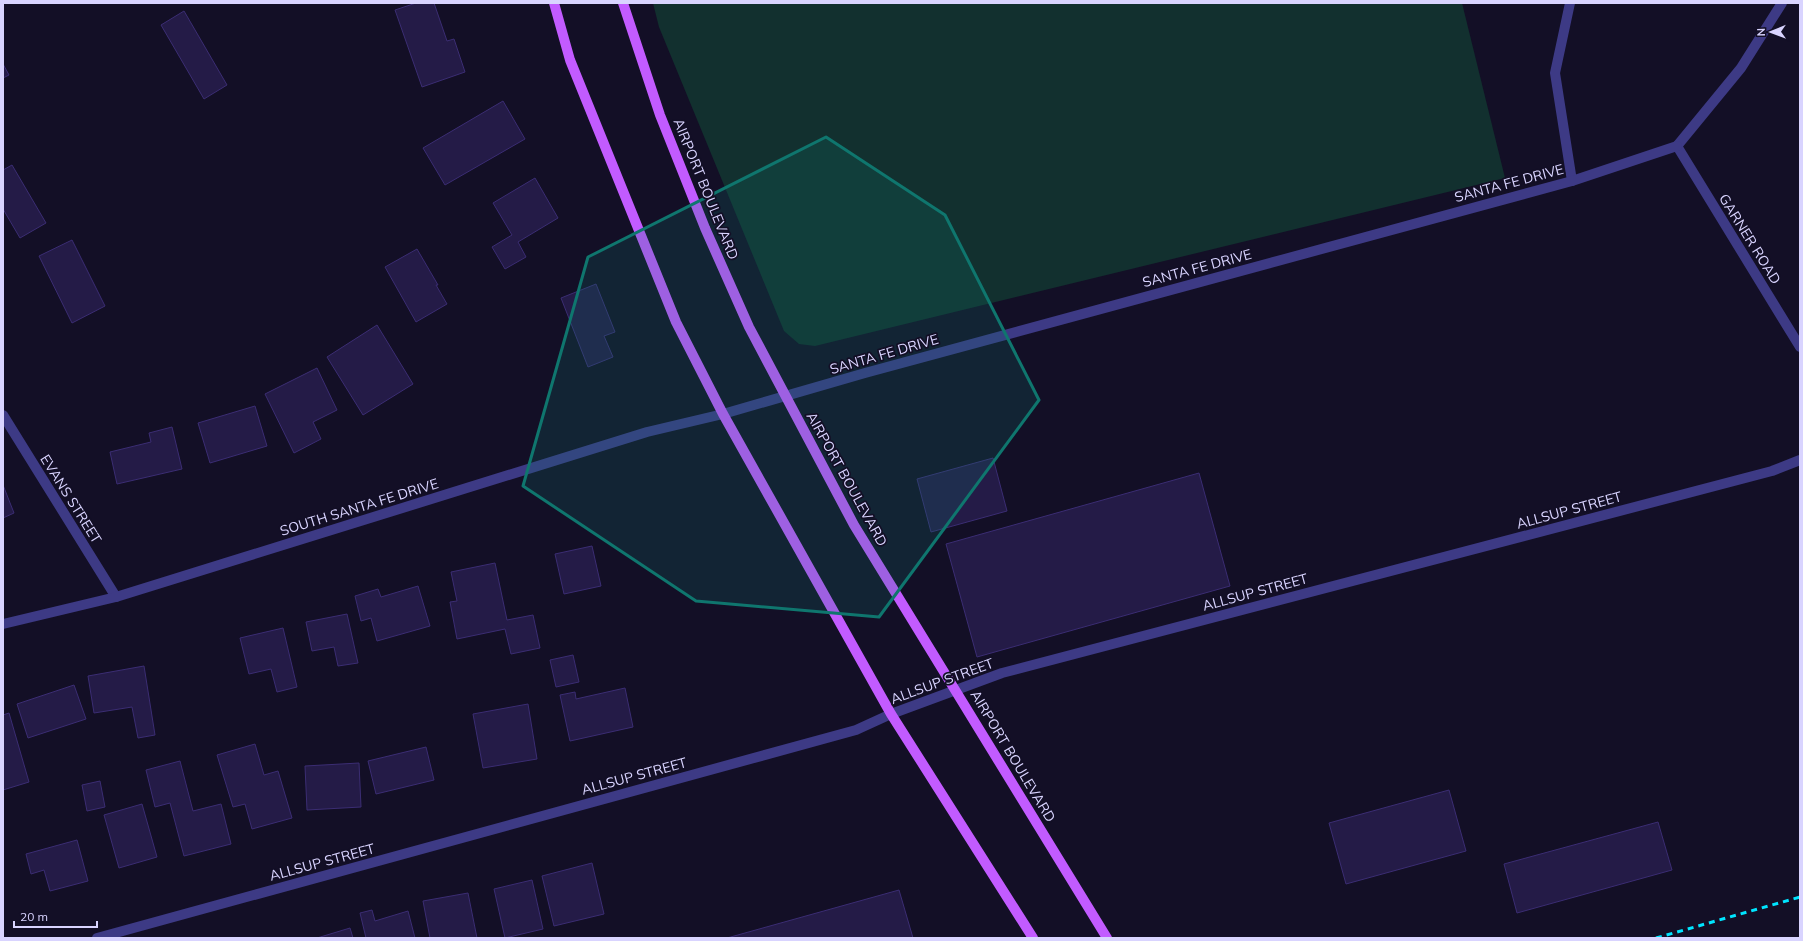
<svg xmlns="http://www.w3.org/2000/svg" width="1803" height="941" font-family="Mulish,sans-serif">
  <rect width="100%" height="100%" fill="#130f26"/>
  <!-- green -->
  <polygon fill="#12302f" points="653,3 1462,3 1505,178 815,346 799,344 784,331 659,27"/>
  <!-- building -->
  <g fill="#241b47" stroke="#3b2d73">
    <polygon points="416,3 434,3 447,41 454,39 465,72 422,87 395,10"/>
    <polygon points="184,11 227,85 204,99 161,25"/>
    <polygon points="3,64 9,75 3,78"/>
    <polygon points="503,101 525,139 445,185 423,148"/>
    <polygon points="12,165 46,223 20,238 3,209 3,170"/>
    <polygon points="535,178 558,218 518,242 526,257 505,269 492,247 512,235 493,203"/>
    <polygon points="72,240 105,306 72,323 39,256"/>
    <polygon points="417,249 438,285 436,285 447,304 416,322 385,267"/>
    <polygon points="596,284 615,332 604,336 613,357 588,367 561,298"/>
    <polygon points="377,325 413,384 363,415 327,357"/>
    <polygon points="317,368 337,410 313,422 321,439 294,453 265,394"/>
    <polygon points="255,406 267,446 210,463 198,423"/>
    <polygon points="172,427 182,469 117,484 110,452 151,442 149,433"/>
    <polygon points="993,458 1007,511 931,532 917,479"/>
    <polygon points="1199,473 1230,586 977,657 946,544"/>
    <polygon points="3,485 14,513 3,518"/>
    <polygon points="592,546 601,586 564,594 555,554"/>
    <polygon points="495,563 507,620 533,615 540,648 511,654 505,629 457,639 450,602 457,601 451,572"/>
    <polygon points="418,586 430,626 377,641 371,618 361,621 355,596 378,589 381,597"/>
    <polygon points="347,614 358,663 338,666 334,647 312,651 306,622"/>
    <polygon points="283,628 297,687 277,692 271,669 249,674 240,638"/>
    <polygon points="573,655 579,682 556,687 550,660"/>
    <polygon points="144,666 155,735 138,738 132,707 94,713 88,676"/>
    <polygon points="74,685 86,719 28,738 17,704"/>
    <polygon points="625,688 633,727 570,741 560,695 575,692 576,699"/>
    <polygon points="528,704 537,759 483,768 473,714"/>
    <polygon points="9,713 29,782 3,790 3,715"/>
    <polygon points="255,744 264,775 278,771 292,818 252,829 245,804 233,807 217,755"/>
    <polygon points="426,747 434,780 376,794 368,761"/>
    <polygon points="180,761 193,811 221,804 231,844 184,856 170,803 155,807 146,770"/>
    <polygon points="359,763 361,807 307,810 305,766"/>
    <polygon points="100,781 105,807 87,811 82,785"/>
    <polygon points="1449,790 1466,851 1346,884 1329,823"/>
    <polygon points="142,804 157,857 119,868 104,815"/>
    <polygon points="1658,822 1672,870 1517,913 1504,864"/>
    <polygon points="77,840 88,881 50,891 44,870 31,874 26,854"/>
    <polygon points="592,863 604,914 554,926 542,876"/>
    <polygon points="532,880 543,929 505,938 494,889"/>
    <polygon points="899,890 913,938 727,938"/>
    <polygon points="468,893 477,938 430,938 423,901"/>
    <polygon points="372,910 375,921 408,911 415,938 366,938 360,913"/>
    <polygon points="350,928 353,938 317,938"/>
  </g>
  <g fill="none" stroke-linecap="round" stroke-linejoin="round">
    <!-- minor -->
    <g stroke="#3d3a85" stroke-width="10">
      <polyline points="1570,3 1555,73 1572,181"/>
      <polyline points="1677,146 1800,347"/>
      <polyline points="1677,146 1741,68 1782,3"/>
      <polyline points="3,415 116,597"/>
      <polyline points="3,624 116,597 647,432 723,414 865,373 1572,181 1677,146"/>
      <polyline points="97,938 856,730 891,714 1002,673 1772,471 1800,460"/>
    </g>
    <!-- major -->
    <g stroke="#c25bff" stroke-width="10">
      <polyline points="554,3 570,60 676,322 723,414 891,714 1033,938"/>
      <polyline points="623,3 660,115 705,228 749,327 854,525 1107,938"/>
    </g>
    <!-- rail -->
    <polyline stroke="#00e5ff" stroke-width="3" stroke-dasharray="6 5" stroke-linecap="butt" points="1656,938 1800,897"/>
  </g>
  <!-- marked area -->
  <path fill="#0f766e" fill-opacity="0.2" stroke="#0f766e" stroke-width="3" stroke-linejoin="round" d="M826,137L945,215L1039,400L879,617L696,601L523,486L588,257Z"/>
  <g text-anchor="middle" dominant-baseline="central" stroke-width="3.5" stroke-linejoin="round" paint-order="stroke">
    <!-- street labels -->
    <g font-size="14" fill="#d9d4ff" stroke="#130f26">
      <text transform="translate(1509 183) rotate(-15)">SANTA FE DRIVE</text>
      <text transform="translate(706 189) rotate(68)">AIRPORT BOULEVARD</text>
      <text transform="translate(1750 239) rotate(58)">GARNER ROAD</text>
      <text transform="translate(1197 268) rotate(-15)">SANTA FE DRIVE</text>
      <text transform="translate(884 354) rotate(-16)">SANTA FE DRIVE</text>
      <text transform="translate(847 479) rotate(61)">AIRPORT BOULEVARD</text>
      <text transform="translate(71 499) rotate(58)">EVANS STREET</text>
      <text transform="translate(359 507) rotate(-17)">SOUTH SANTA FE DRIVE</text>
      <text transform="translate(1569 510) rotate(-15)">ALLSUP STREET</text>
      <text transform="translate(1255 592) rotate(-15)">ALLSUP STREET</text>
      <text transform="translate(942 681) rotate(-20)">ALLSUP STREET</text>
      <text transform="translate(1013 756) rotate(59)">AIRPORT BOULEVARD</text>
      <text transform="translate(634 776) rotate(-15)">ALLSUP STREET</text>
      <text transform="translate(322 862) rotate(-15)">ALLSUP STREET</text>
    </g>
  </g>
  <!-- border -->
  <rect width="1803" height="941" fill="none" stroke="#d9d4ff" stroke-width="8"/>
  <!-- north arrow -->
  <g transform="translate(1771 32) rotate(269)" stroke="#130f26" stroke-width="3" paint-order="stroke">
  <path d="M0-3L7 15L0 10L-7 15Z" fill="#d9d4ff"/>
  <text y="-6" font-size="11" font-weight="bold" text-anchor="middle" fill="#d9d4ff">N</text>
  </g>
  <!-- scale -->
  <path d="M14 921v6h83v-6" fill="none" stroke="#d9d4ff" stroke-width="2"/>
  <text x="20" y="921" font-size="12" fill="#d9d4ff" stroke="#130f26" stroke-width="3" paint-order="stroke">20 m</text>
</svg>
